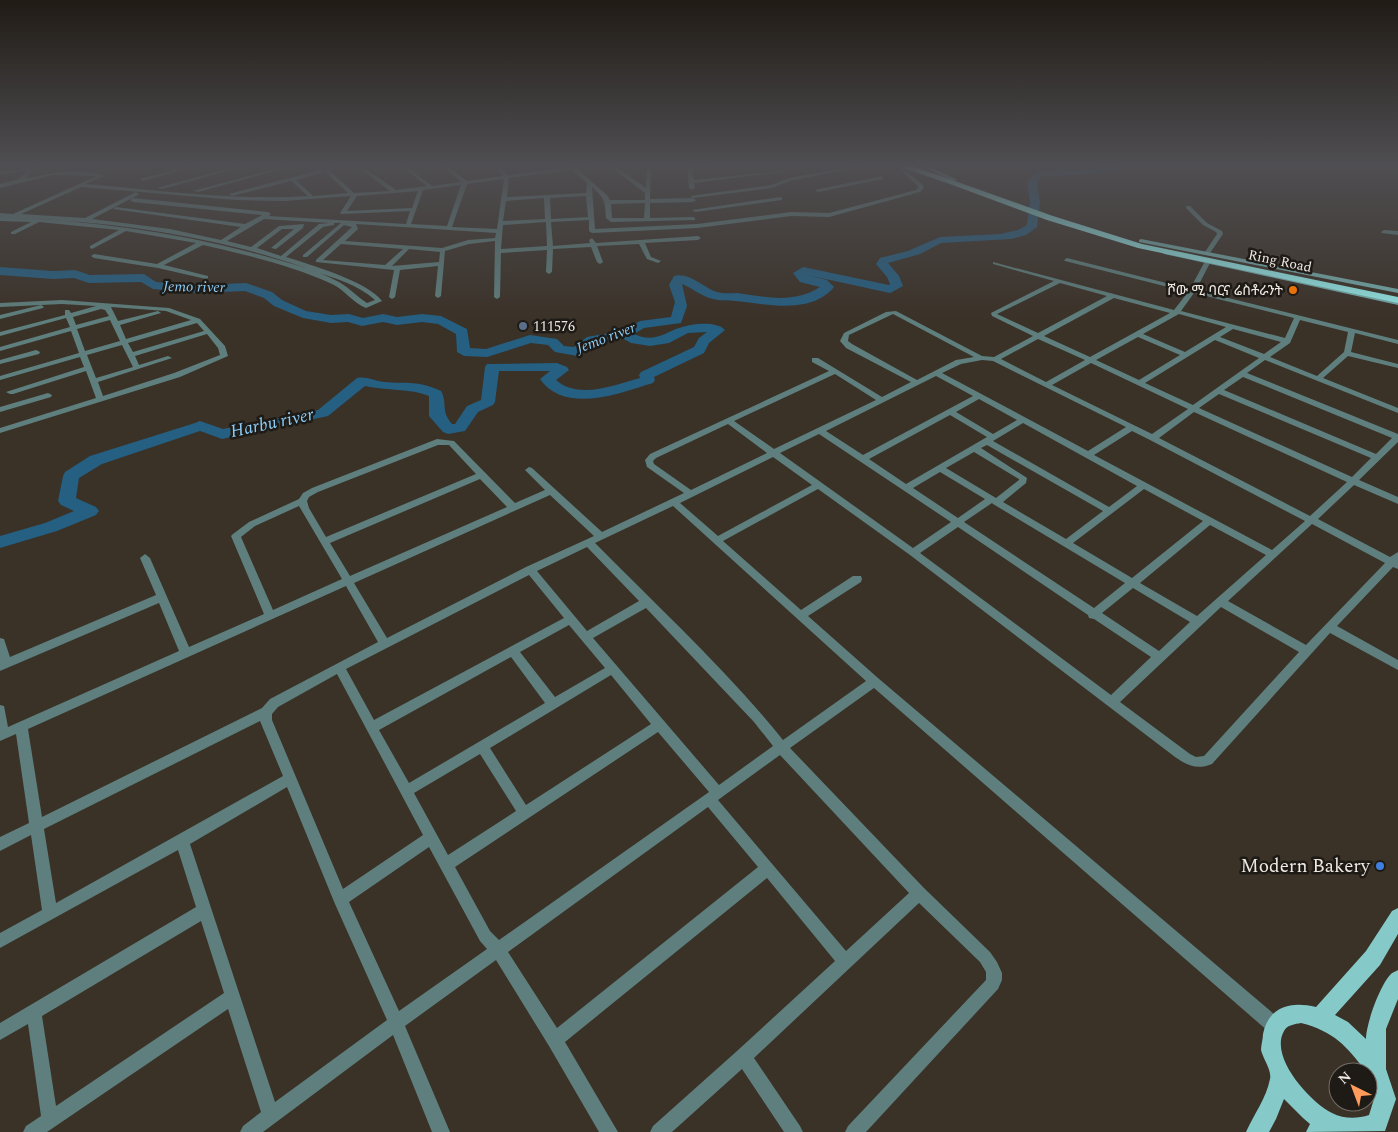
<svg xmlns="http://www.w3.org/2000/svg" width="1398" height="1132" font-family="Spectral,'Noto Sans Ethiopic',serif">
  <rect width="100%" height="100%" fill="#3a3127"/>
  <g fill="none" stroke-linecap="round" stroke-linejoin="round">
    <!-- river -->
    <path fill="#255f82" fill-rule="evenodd" d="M1111,164H1127C1110,177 1064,174 1041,177L1037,183L1040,202L1037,227L1026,235L1011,239L941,243L920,254L888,263L899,276L903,286L890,293L807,275L827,280L834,287C811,315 766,304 736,301C728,300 720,301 713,299C701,296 692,288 682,284L687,306L681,323L644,328L634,334C654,343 662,334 679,328C690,324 716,320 725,330L709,343L704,353L654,377L655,380L653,383C620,393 565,415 540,379L550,371H499L495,402L493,405L478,412L465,431L448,434L443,432L429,416V396C410,388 386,391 365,386L328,416L222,439L200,431L102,464L79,478L76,498L96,507L99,511L96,515L57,531L0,548V536L45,523L74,511L61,505L58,501L63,476L65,472L90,456L195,423L200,421L223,429L318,410L357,378C366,376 375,381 384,382C408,384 417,380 441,391C448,404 440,410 452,424H455L467,406L481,400L485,367L487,364L557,363L567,367L569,370L556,380C579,400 614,385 640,378L639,375L641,372L694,347L699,338L707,332L688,333L669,343L650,346L631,343L622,338L596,343L582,355L577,356L555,352L548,345L531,343L487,357L464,356L457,352L456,334L438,324L422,322L397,325L383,322L362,326L348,322L331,323L303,318L274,306L264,298L245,291L197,293L153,289L141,282L89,283L74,278L53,279L0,275V267L53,271L75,270L90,275L144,274L156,282L197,285L246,283L272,292L282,300L306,311L331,315L349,314L363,318L383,314L397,317L422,314L441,316L467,329L470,348L486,349L530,335L557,339L564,346L574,347L587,337L621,331L640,321L671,317L675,302L669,285L674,276C690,272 703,288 717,292C723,294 730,293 737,293C766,297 794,304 820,287L800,282L793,273L803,267L889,285L890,284L887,277L876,264L880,258L908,251L940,237L1000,234L1018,230L1027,225L1030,202L1027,183L1035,173L1061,169H1089Z"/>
    <!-- street -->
    <g fill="#5e7f7d" fill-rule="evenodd">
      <path d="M34,164H39L26,178C35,178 43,174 53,173C64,171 95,170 104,176L85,184C159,190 234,201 308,196L291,181L232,196L229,194L342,164H350L329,170L354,193L390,191L354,164H359L396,190L427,186L398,164H403L432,186L461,182L440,164H445L467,181L503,176L490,164H495L508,175L594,164H613L646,188L647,164H651L650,199L693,198L696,200L693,202L650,203V218L693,217L695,218V220L611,222L606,218C605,201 605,199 592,187L595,229L697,224L791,212L829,213L916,190L918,188V186L898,168L900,166L922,184L924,188L920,192L829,217L791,216L697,228L592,233L589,231V220L551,222L553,246L590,243L589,240L592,238L596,243L698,236L701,238L698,240L645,243L651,257L661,261L658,263L647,259L639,244L597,246L603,262L600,264L597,262L591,247L553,249L552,272L549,274L546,272L547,250L501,253L500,297L497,299L494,297L495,241L469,244L445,251L441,296L438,298L435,296L438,266L400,270L395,297L392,299L389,297L394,270L316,262V260L352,227L344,225L307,257H303V255L341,223H334V225L323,227L286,257C311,265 367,281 382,301L366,308C353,303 345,290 332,284C291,265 246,255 203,245L164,265L208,276V278L206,279L158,268L94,258L91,256L94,254L157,264L196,243L126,231L92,249L90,248V246L119,230L39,222L15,234H11V232L31,222L0,221V217C86,220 170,231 253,253C282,261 313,268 339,282C350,288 357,297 367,303L375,300C359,285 334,278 314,271C213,234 107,221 0,217V213L13,214L97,176L53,175L0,188V184L19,179L27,171L0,174V172L31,168ZM608,165L645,193V200H610L607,195L577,169ZM572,170L587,183L586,193L507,197L509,178ZM325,172L348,193L313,196L296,180ZM504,179L497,229L452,227L467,184ZM461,185L447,226L411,224L423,190ZM81,187L236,200L284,201L351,196L340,213L341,214L410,211L406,224L269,216L271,214L268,212L133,198L130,200L133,202L262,215L245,224L116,207L113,209L241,227L221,240L170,229L92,219L138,195L139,194L136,192L85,218L21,214ZM418,191L412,208L347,211L357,196ZM586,196L588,217L551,219L550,198ZM544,198L545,219L503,221L506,201ZM645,203L644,218H612L611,204ZM264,219L329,223L319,224L281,256L257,248L282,229H294L271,248L276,249L303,228L304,224L279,226L251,247L227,241ZM546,222L547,246L501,249L503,225ZM356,224L496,233L495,238L468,240L442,248L345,241L358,229ZM341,244L403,249L385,265L323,260ZM409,249L440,252L439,262L392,266Z"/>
      <polygon points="133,164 142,164 131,167 129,166"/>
      <polygon points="196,164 204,164 143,181 140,179"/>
      <polygon points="245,164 253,164 162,189 157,188"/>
      <polygon points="293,164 301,164 198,192 193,191"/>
      <polygon points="687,164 691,164 692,167 736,164 692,170 694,180 780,171 782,172 694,183 695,188 692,190 689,188"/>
      <polygon points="865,164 875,164 790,181 772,188 693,198 690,196 771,185 789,178"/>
      <polygon points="882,176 884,179 818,192 815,190"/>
      <polygon points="780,197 782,198 782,200 695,212 692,210"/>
      <polygon points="1186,206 1190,206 1207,223 1222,231 1223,234 1210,253 1205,252 1217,234 1216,232 1203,225 1186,208"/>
      <polygon points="1384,230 1398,231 1398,235 1382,233 1381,232"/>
      <path d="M1067,258L1190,289L1204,263L1207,261L1210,263L1196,290L1398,340V344L1355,333L1351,352L1398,364V368L1348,356L1323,378L1398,408V413L1265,360L1247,373L1398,434V442L1359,480L1398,497V504L1354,485L1318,519L1390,557L1398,552V569L1393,567L1337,626L1398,660V670L1330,633L1212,764C1197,770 1188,766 1175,757L910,555L818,489L723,541L801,610L853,576H861L862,579L861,582L808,616L878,678L1281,1020L1283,1026L1281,1032L1275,1034L1269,1032L874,688L790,748L924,888L990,952L997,962L1002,973V980L998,989L866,1132H845L848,1126L986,980V972L980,962L919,903L754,1058L800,1126L803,1132H784L742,1069L672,1132H650L653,1126L737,1051L835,961L767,878L565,1042L618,1132H599L549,1046L496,960L405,1026L450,1132H432L393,1035L263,1132H240L243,1126L261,1112L228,1009L47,1132H23L26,1126L41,1116L28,1024L0,1040V1023L196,907L178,850L0,948V933L42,910L31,835L0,851V837L29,823L16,734L0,741V705L4,706L8,727L179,651L159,603L0,671V638L4,639L10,657L156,595L140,558L145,554L150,558L189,647L264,614L231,536L233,534L249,522L299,499L303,493L312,488L437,439L454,441L515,503L545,490L525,470L529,467L532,468L602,532L684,493L647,467L645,460L650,454L829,371L812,362V358H818L882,397L911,382L846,348L840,341L844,333L886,312L896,311L982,356L994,357L1033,336L992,316L991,313L1054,281L993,264V262L1174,310L1188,292L1065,261L1064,260ZM1060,283L1107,296L1038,333L997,314ZM1194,293L1294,318L1285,338L1181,311ZM1114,298L1170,313L1090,357L1044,336ZM893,314L974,357L956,360L917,380L852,344L848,341L849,335ZM1179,314L1226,327L1185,352L1143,334ZM1300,320L1348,332L1344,352L1317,376L1270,357L1290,343ZM1233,329L1281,342L1264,354L1220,337ZM1138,337L1180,355L1139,380L1096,360ZM1038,339L1085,360L1046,382L1001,359ZM1215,340L1259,358L1193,405L1145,383ZM982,360L993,361L1126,427L1088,451L942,373L961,364ZM1091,363L1188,409L1152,434L1052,385ZM835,374L876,400L774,449L734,421ZM936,376L973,396L863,455L826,431ZM1243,377L1392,438L1376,454L1224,390ZM1219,394L1371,458L1352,477L1199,408ZM979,399L1017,420L993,434L956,412ZM1194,412L1347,482L1310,516L1159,438ZM950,415L987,437L906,484L869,459ZM1023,423L1137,486L1109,507L993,441ZM728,424L767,453L691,490L654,464L653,461L656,458ZM1132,431L1150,440L1305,521L1272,550L1094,455ZM819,434L951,522L913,548L780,453ZM438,445H449L476,474L326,537L309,508L307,501L309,497L318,492ZM987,445L1103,511L1066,539L1003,502L1026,483L1027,478L981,448ZM974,452L1019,479V480L996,498L946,468ZM773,457L812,485L718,536L680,503ZM940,472L985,499L958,518L913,488ZM480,479L507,507L350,576L330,543ZM1144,489L1203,521L1132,578L1073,543ZM550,495L594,536L526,567L387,638L354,583ZM992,503L993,504L1125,583L1094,608L964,522ZM299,506L342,579L273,610L241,537L255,526ZM673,506L866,681L783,740C726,669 658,607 595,543ZM1312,524L1385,563L1306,645L1228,601ZM1210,525L1266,555L1197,616L1140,583ZM958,527L1088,615L1089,618L1094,619L1151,657L1111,695L920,553ZM587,547L639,601L587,631L537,571ZM529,575L564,618L374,720L346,669ZM346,586L378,642L270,699L262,708L42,817L28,729ZM1133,588L1190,622L1159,651L1102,613ZM1221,607L1299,652L1204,756L1196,757L1190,754L1120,702ZM646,608L754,722L773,746L719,785L593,638ZM569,625L605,668L555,697L520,652ZM511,657L545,703L409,783L379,730ZM337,674L423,835L343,889L272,720V714L278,707ZM611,675L651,724L526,805L490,748ZM260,721L283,776L56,903L44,829ZM658,732L709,792L499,940L490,931L455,867ZM480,754L516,811L448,855L414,793ZM780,755L909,893L846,951L718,800ZM287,787L335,904L387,1020L275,1102L190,844ZM708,807L758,867L557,1028L508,952ZM429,847L480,941L487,949L399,1011L349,902ZM201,921L224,993L56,1106L42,1016Z"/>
      <path d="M62,300L169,308L200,319L225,346L228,356L180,377L0,433V428L96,398L86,371L13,394H10L6,392L84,367L80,357L0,380V376L79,353L71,331L0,351V347L70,327L66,318L0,336V332L65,315V310H69L71,313L96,306L62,304L41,305L44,307L43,308L0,319V315L41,305L0,307V303ZM111,307L166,311L191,320L126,339L120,325L161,313L158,311L118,321ZM101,309L105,310L109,316L76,325L73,317ZM110,320L120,341L85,351L77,329ZM197,323L204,331L133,352L128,343ZM207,334L218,348L220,355L174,373L103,396L98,382L172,358L168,356L139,365L135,356ZM122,345L133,367L96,378L87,355Z"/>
      <polygon points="36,350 40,352 39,354 0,364 0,360"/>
      <polygon points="48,393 52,395 51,397 0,412 0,407"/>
    </g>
    <!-- secondary -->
    <g fill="#74a9a8" fill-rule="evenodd">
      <polygon points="890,164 897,164 949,181 944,182"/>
      <polygon points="917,164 923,164 958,180 953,181"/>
      <polygon points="1141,239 1398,289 1398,293 1139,242 1139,240"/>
      <polygon points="1166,251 1398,301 1398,305 1164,254 1163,253"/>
    </g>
    <!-- primary -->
    <path fill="#85cac8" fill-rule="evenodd" d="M1398,908V934L1380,965L1335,1015L1348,1022L1366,1039C1366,1024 1380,985 1391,974C1392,973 1396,971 1398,970V999L1386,1029V1069L1396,1099L1385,1131L1306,1132L1310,1124L1303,1118L1284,1099L1276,1119L1269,1132H1246C1254,1114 1266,1099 1270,1079C1272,1070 1263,1059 1261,1050C1261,1045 1263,1039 1263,1034C1269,1006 1291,1001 1316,1007L1366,951L1392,911ZM1301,1023C1333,1031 1347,1046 1366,1072H1368L1374,1099L1369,1115C1357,1119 1344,1119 1332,1113C1310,1102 1269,1057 1284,1031C1287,1025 1295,1024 1301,1023Z"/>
    <!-- highway -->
    <polygon fill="#93e8e6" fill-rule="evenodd" points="896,164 907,164 1053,216 1142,244 1398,297 1398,303 1138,248 1047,220"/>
  </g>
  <!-- sky -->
  <linearGradient id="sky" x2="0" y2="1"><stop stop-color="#201b15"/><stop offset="0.51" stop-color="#4f4e52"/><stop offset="1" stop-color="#4f4e52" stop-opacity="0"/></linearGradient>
  <rect width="1398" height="323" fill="url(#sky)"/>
  <!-- markers -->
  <circle fill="#e8710a" stroke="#1e1a15" stroke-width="2" cx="1293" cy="290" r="5"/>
  <circle fill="#5c6f8a" stroke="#1e1a15" stroke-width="2" cx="523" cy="326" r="5"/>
  <circle fill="#3f7fe0" stroke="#1e1a15" stroke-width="2" cx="1380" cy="866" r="5"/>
  <g text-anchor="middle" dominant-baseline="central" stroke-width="5" stroke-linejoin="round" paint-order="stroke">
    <!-- far-street labels -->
    <g font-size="14" fill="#efe9e3" stroke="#1e1a15">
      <text transform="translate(1280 261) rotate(12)">Ring Road</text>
    </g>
    <!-- far-poi labels -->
    <g font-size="14" fill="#efe9e3" stroke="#1e1a15" text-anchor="end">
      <text x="1283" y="290">ሾው ሚ ባርና ሬስቶራንት</text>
      <text x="533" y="326" text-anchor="start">111576</text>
    </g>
    <!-- far-water labels -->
    <g font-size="15" font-style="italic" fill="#8ccdf8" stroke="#1e1a15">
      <text transform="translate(194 287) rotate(1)">Jemo river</text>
      <text transform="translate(606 338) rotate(-21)">Jemo river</text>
    </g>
    <!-- water labels -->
    <g font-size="18" font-style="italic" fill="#8ccdf8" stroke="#1e1a15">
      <text transform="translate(272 423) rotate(-12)">Harbu river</text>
    </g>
    <!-- near-poi labels -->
    <g font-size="19" fill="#efe9e3" stroke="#1e1a15" text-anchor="end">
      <text x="1370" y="866">Modern Bakery</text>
    </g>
  </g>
  <!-- north arrow -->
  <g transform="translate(1353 1087) rotate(318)"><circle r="24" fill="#1e1a15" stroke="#726d67"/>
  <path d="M0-4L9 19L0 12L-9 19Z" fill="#ff9b5b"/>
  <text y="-8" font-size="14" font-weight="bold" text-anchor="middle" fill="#efe9e3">N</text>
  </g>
</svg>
